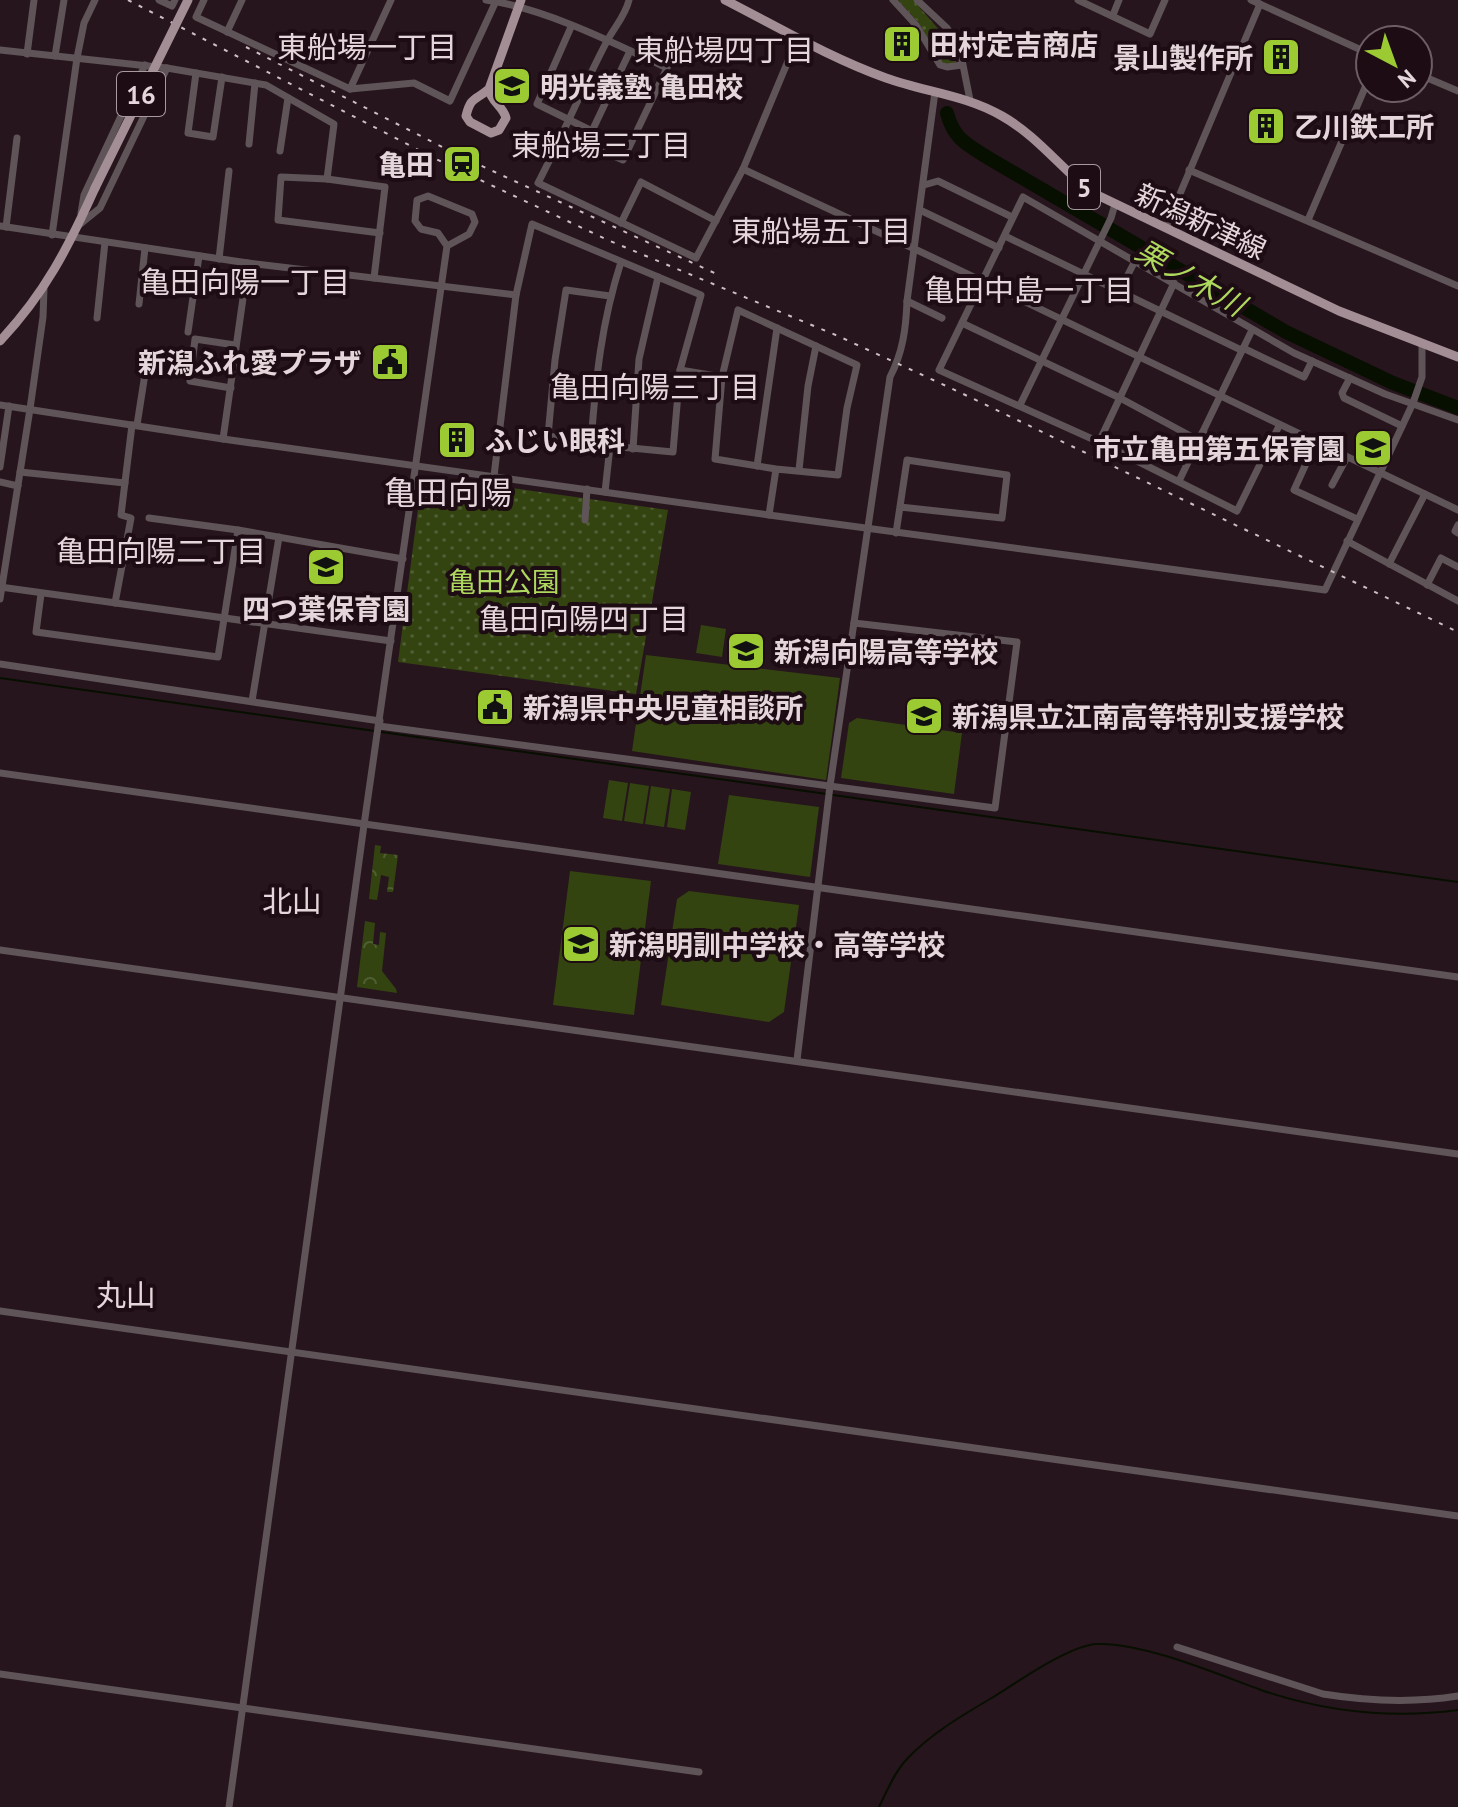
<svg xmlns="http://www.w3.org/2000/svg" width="1458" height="1807" font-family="'PT Sans','Noto Sans JP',sans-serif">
  <defs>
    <pattern id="forest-crowns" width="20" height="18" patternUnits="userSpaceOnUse" patternTransform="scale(2)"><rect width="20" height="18" fill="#341"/><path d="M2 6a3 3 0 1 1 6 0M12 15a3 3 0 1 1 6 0" fill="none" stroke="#505e33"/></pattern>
    <pattern id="park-dots" width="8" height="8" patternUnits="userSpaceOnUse" patternTransform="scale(2)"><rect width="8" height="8" fill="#341"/><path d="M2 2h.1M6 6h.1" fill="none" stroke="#505e33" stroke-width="1.8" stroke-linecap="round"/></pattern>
  </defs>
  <rect width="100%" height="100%" fill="#27151d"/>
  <!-- forest -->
  <g fill="url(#forest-crowns)">
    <polygon points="375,845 381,846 380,853 398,855 393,892 387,892 389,877 381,875 377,900 369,899"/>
    <polygon points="365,921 375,923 373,944 379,945 380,932 386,933 382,971 396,989 397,993 357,987"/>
  </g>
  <!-- park -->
  <g fill="url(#park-dots)">
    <polygon points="898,0 913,0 941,32 956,62 948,65 940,61 919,23"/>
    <polygon points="434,477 668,510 636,694 398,662 421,486"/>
  </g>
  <!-- garden -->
  <g fill="#341">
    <polygon points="701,625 726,629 722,657 696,653"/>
    <polygon points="646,655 840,678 826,780 632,751"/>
    <polygon points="857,718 962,733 954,794 841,778 849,723"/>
    <polygon points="609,780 628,783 622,821 603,818"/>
    <polygon points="630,783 649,786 643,824 624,821"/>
    <polygon points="651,786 670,789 664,827 645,824"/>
    <polygon points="672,789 691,792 685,830 667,827"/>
    <polygon points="729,795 819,807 810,877 718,864"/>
    <polygon points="570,871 651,881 634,1015 553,1005"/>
    <polygon points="689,891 799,905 784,1012 769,1022 661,1005 677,899"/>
  </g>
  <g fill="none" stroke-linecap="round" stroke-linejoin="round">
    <!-- stream -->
    <g stroke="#070f00" stroke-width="2">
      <polyline points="0,678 375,731"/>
      <polyline points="381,732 827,794"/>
      <polyline points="833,795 1458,882"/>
      <path d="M879,1807C887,1791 894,1773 906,1760C929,1735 961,1716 990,1699C1015,1684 1069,1645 1097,1644C1142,1642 1217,1674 1261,1690C1326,1712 1390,1719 1458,1710"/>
    </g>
    <!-- river -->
    <path stroke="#070f00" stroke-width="14" d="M947,113C954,140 968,145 990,159L1286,332L1393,383L1458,408"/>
    <!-- minor -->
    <g stroke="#5f5458" stroke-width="7">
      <polyline points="159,0 172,6 175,0"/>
      <polyline points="204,0 196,17 350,89"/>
      <polyline points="391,0 350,89 414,83 450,101 496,1"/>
      <path d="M486,0C544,8 614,43 667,68L623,160L602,151L592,131L537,104L571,27"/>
      <path d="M629,0C625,17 614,27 606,43C582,89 562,137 538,183L696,258L743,169L798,37"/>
      <polyline points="893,0 916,25 940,65 947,67 962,65"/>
      <polyline points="917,0 947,28 960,50 970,100"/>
      <polyline points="1078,0 1150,34 1165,0"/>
      <polyline points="1251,0 1370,54"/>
      <polyline points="1113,15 1119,0"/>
      <polyline points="227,32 242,0"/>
      <polyline points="0,50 167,68 266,85 334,124 327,179"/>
      <polyline points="27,54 34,0"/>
      <polyline points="55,56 64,0"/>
      <polyline points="196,73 188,133 213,137 222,77"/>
      <polyline points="1418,74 1458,91"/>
      <polyline points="592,131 630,51"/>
      <polyline points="249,144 255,83"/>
      <polyline points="280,151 288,98"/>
      <path d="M743,169C823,207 904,243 984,282C1142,358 1300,435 1458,510"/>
      <polyline points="1189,170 1458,286"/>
      <polyline points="924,185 938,181 1012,217"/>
      <polyline points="920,210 999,248"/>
      <polyline points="81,213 84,195 145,65"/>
      <polyline points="1308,220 1370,76"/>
      <polyline points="621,223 641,182 716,221"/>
      <polyline points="79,225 100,208 167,68"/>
      <polyline points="0,226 248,263 516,295"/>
      <polyline points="6,227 17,138"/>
      <polyline points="1166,227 1260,4"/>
      <polyline points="52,235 77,58 84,23 95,0"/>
      <polyline points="1005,236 1241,350"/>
      <polyline points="219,259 229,171"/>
      <polyline points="374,278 385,187 327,179 281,177 278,220 380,233"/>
      <polyline points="1119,292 1135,261"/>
      <polyline points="610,296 566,290 555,360 548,436 610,446"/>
      <polyline points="907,301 942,318"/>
      <polyline points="139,304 145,248"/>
      <polyline points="97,318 105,242"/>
      <polyline points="962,323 1120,398 1198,440"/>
      <polyline points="188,332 199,256"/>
      <polyline points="1243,348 1304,377 1312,361"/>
      <polyline points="680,370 722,377"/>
      <polyline points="1350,378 1342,393 1344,398 1402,426"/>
      <polyline points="231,388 190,381 195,339 235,345"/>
      <polyline points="0,405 223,439 769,515 1325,590 1413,403 1422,377 1422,343"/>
      <polyline points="1020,405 1111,218 1115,204"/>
      <polyline points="137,425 147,361"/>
      <polyline points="1279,426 1237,511 1099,442 939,370 1023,197 1294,353 1385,394 1458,420"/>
      <polyline points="1202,433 1261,462"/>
      <polyline points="223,439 248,263"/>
      <path d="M591,442C596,378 601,324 621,262"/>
      <polyline points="1099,442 1174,283"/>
      <polyline points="1315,444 1294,490 1357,519"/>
      <polyline points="633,449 639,359 658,277"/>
      <polyline points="757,466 777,328"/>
      <polyline points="0,467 9,406"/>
      <polyline points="799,470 808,386 816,346"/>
      <polyline points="20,472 125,483"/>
      <polyline points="494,476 516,295 532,224 701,295 680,370 673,452 610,446 605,492"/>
      <polyline points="1179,481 1252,330"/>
      <polyline points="0,482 18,486"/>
      <polyline points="1332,485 1347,457"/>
      <polyline points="769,515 776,469 838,475 847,408 857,365 738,310 722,377 715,459 776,469"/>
      <polyline points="149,518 238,530"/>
      <polyline points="585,520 587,489"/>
      <polyline points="1458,525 1455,531 1458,533"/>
      <polyline points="896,533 907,460 1007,475 1002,518 900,507"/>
      <polyline points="1347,541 1458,601"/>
      <polyline points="1389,564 1425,494"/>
      <polyline points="1427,585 1441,558 1458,567"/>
      <polyline points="0,587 391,641"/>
      <polyline points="41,594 36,632 218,657 238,530 403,559"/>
      <polyline points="0,599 30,409 43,317 44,289"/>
      <polyline points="115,603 131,518 121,515 132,425"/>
      <polyline points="0,664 380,721"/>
      <polyline points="252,701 279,537"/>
      <polyline points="379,726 995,808 1017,642 854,623"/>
      <polyline points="0,773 1458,977"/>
      <polyline points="0,950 1458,1154"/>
      <path d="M797,1060L830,786L890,377C903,352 906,328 907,301L935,92"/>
      <polyline points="0,1311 1458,1516"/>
      <path d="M1177,1647L1323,1694C1367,1701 1414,1703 1458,1696"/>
      <polyline points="0,1674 699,1772"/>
      <polyline points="229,1807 364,825 447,246 438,233 421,229 415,221 417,200 428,196 472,214 475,222 469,234 447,246"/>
    </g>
    <!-- major -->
    <g stroke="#a38e96" stroke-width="9">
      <path d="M725,0C778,27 830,58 886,78C925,92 966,95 1002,116C1036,135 1061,168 1091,192L1339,311L1458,357"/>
      <path d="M489,89C475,101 471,96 466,116L470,122L491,133L499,130L506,118C503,106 491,102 489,89L521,0"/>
      <path d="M0,341C45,293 68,248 95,188"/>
    </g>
    <!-- rail -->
    <g stroke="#cdbfc4" stroke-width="2" stroke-dasharray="4 8" stroke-linecap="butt">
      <polyline points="128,0 444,163 610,241 838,336 957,391 1458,632"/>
      <polyline points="246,47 460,156 721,276"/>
    </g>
    <!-- major-bridge -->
    <polyline stroke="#a38e96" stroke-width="9" points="95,188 188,0"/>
  </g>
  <!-- icons -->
  <defs>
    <symbol id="building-square" viewBox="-11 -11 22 22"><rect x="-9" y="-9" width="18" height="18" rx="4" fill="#9cca32" stroke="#1d0c14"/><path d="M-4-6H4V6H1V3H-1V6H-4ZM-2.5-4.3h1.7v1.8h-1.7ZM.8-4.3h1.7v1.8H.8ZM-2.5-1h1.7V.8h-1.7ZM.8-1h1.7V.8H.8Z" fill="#111"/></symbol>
    <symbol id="school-square" viewBox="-11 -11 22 22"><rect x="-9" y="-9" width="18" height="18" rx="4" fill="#9cca32" stroke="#1d0c14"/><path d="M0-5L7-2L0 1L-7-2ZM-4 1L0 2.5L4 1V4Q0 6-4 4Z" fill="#111"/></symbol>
    <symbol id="station-square" viewBox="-11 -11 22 22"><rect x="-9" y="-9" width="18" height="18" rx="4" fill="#9cca32" stroke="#1d0c14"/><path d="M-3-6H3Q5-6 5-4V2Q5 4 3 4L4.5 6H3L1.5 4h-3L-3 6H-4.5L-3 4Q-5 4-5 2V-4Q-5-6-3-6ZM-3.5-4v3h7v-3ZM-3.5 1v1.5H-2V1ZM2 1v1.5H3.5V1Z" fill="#111"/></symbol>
    <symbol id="civic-square" viewBox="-11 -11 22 22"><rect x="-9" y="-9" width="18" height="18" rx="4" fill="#9cca32" stroke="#1d0c14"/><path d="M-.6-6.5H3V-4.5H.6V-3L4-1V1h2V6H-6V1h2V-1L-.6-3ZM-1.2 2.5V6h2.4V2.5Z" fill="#111"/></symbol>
  </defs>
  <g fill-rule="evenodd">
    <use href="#building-square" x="880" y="22" width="44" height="44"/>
    <use href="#building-square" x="1259" y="35" width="44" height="44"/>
    <use href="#school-square" x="490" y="64" width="44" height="44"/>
    <use href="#building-square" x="1244" y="104" width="44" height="44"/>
    <use href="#station-square" x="440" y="142" width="44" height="44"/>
    <use href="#civic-square" x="368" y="340" width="44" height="44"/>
    <use href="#building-square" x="435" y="418" width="44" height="44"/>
    <use href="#school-square" x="1351" y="426" width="44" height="44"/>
    <use href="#school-square" x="304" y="545" width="44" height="44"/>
    <use href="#school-square" x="724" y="629" width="44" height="44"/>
    <use href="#civic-square" x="473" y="685" width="44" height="44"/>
    <use href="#school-square" x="902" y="694" width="44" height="44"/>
    <use href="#school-square" x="559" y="922" width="44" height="44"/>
  </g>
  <g text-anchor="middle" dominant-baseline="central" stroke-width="8" stroke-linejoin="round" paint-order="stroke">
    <!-- shield labels -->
    <g fill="#1d0c14" stroke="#a8999f" stroke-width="2">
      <rect x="117" y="72" width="48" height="44" rx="6"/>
      <rect x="1068" y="165" width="32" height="44" rx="6"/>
    </g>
    <g font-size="26" font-weight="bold" fill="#e4d6db">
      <text x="141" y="94">16</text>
      <text x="1084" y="187">5</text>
    </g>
    <!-- poi labels -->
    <g font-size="28" font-weight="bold" fill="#e4d6db" stroke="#1d0c14" text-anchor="start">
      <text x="930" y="44">田村定吉商店</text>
      <text x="1253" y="57" text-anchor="end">景山製作所</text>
      <text x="540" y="86">明光義塾 亀田校</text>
      <text x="1294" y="126">乙川鉄工所</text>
      <text x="434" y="164" text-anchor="end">亀田</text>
      <text x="362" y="362" text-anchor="end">新潟ふれ愛プラザ</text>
      <text x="485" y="440">ふじい眼科</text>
      <text x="1345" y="448" text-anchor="end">市立亀田第五保育園</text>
      <text x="326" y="608" text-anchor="middle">四つ葉保育園</text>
      <text x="774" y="651">新潟向陽高等学校</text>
      <text x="523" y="707">新潟県中央児童相談所</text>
      <text x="952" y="716">新潟県立江南高等特別支援学校</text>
      <text x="609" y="944">新潟明訓中学校・高等学校</text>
    </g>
    <!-- street labels -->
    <g font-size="28" fill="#e4d6db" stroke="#1d0c14">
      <text transform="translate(1201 221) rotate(25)">新潟新津線</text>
    </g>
    <!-- park labels -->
    <g font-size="28" fill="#add75d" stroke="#1d0c14">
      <text x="504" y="581">亀田公園</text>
    </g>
    <!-- neighbourhood labels -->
    <g font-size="30" fill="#e4d6db" stroke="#1d0c14">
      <text x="367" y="46">東船場一丁目</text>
      <text x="724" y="49">東船場四丁目</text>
      <text x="601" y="144">東船場三丁目</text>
      <text x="821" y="230">東船場五丁目</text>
      <text x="245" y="281">亀田向陽一丁目</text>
      <text x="1029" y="289">亀田中島一丁目</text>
      <text x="655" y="386">亀田向陽三丁目</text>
      <text x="161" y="550">亀田向陽二丁目</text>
      <text x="584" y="618">亀田向陽四丁目</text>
      <text x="292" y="900">北山</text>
      <text x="126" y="1294">丸山</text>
    </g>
    <!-- water labels -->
    <g font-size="30" font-style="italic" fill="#aed85e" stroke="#1d0c14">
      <text transform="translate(1191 277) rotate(30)">栗ノ木川</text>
    </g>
    <!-- quarter labels -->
    <g font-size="32" fill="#e4d6db" stroke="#1d0c14">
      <text x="448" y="492">亀田向陽</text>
    </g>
  </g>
  <!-- north arrow -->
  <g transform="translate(1394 64) rotate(139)"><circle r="38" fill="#1d0c14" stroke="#6d5d64" stroke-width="2"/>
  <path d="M0-6L14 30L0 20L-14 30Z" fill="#9cca32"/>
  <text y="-12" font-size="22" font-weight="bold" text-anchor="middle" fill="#e4d6db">N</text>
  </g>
</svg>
